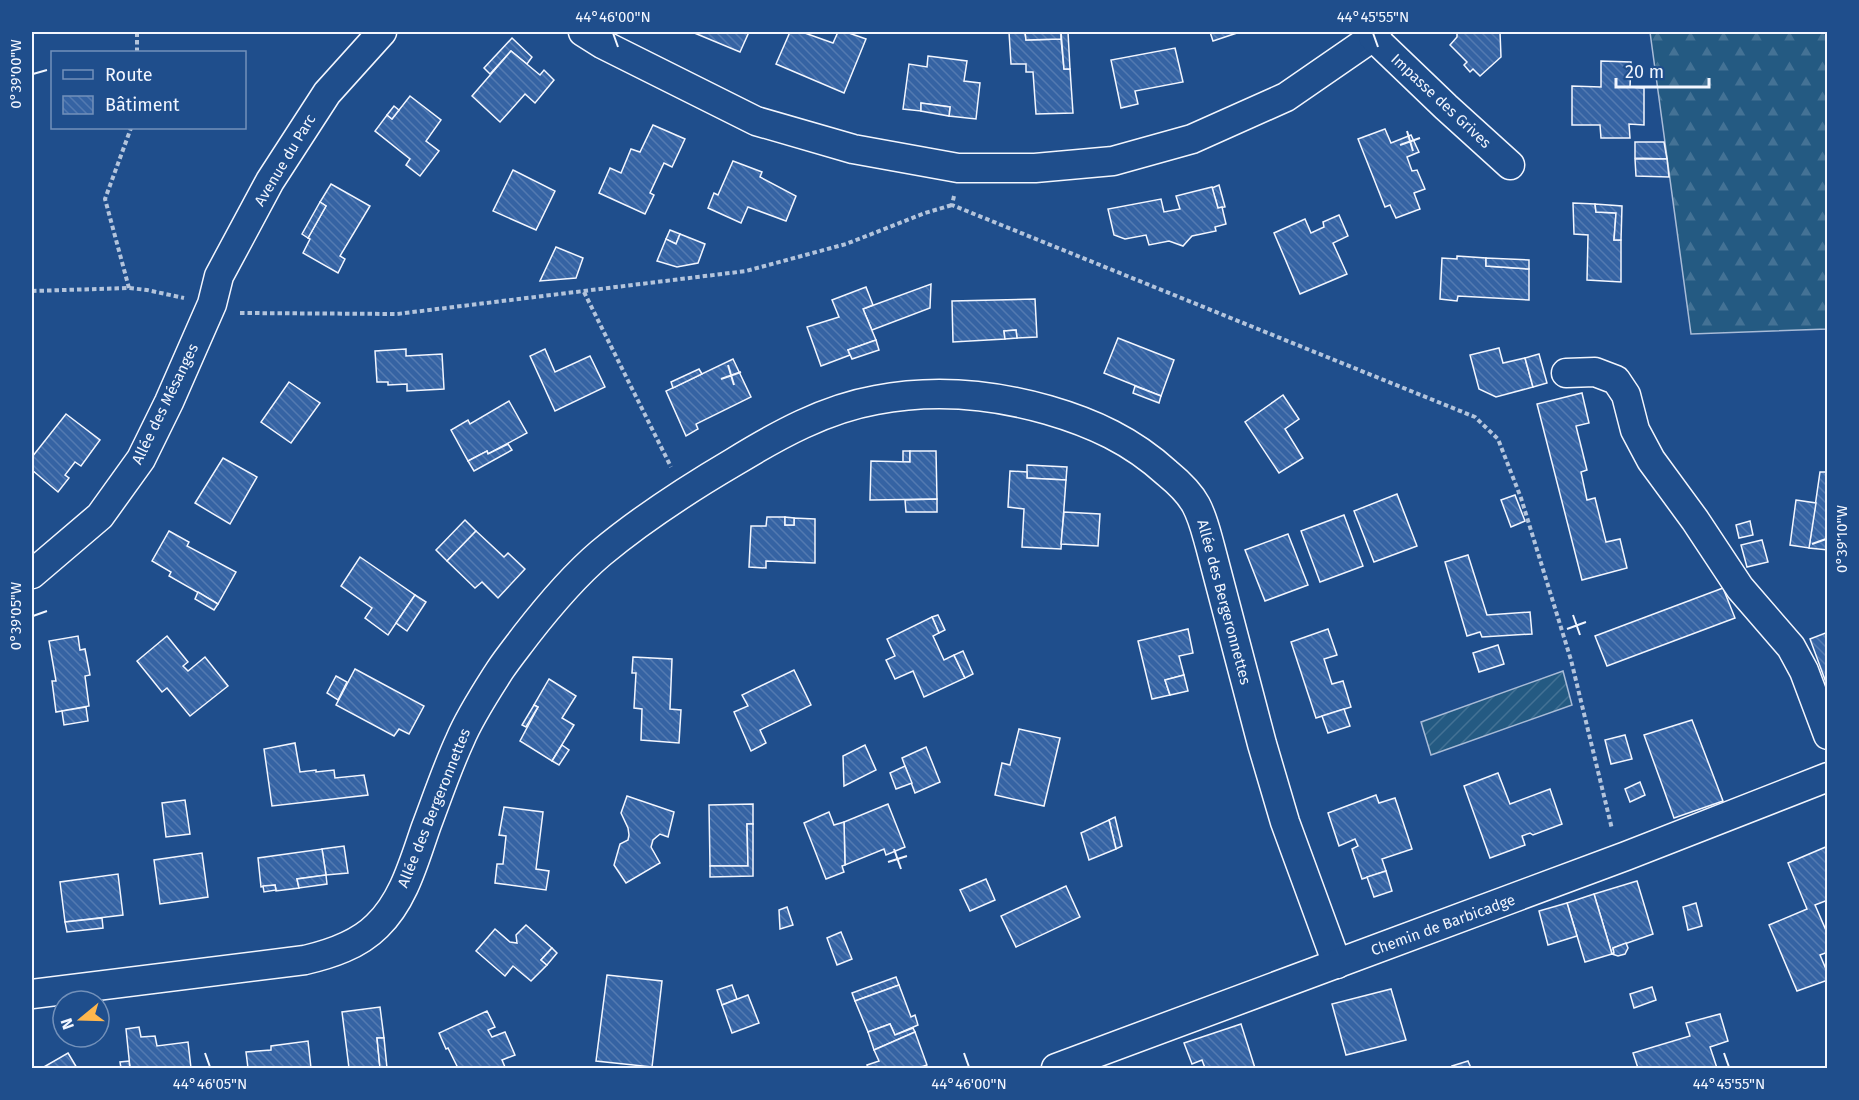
<svg xmlns="http://www.w3.org/2000/svg" width="1859" height="1100" font-family="'Fira Sans',sans-serif">
  <defs>
    <pattern id="forest-firs" width="22" height="20" patternUnits="userSpaceOnUse" patternTransform="scale(1.5)"><rect width="22" height="20" fill="#245a82"/><path d="M5 1l3.5 6h-7zM16 11l3.5 6h-7z" fill="#447295"/></pattern>
    <pattern id="garden-furrows" width="10" height="10" patternUnits="userSpaceOnUse" patternTransform="scale(1.5)"><rect width="10" height="10" fill="#245a82"/><path d="M-1 1l2-2M0 10L10 0M9 11l2-2" fill="none" stroke="#447295"/></pattern>
    <pattern id="building-back-hatch" width="6" height="6" patternUnits="userSpaceOnUse" patternTransform="scale(1.5)"><rect width="6" height="6" fill="#3563a3"/><path d="M-1 5l2 2M0 0l6 6M5-1l2 2" fill="none" stroke="#537ab1"/></pattern>
  </defs>
  <rect width="100%" height="100%" fill="#1f4e8c"/>
  <!-- forest -->
  <polygon fill="url(#forest-firs)" stroke="#a8bbd7" stroke-width="1.5" points="1650,32 1827,32 1827,329 1691,334"/>
  <!-- garden -->
  <polygon fill="url(#garden-furrows)" stroke="#a8bbd7" stroke-width="1.5" points="1563,671 1572,705 1431,755 1421,722"/>
  <!-- building -->
  <g fill="url(#building-back-hatch)" stroke="#f2f6ff" stroke-width="1.5">
    <polygon points="692,32 749,32 740,52"/>
    <polygon points="790,32 802,32 833,43 838,32 846,32 866,39 844,93 776,64"/>
    <polygon points="1009,32 1025,32 1026,40 1061,39 1064,69 1070,69 1073,113 1036,114 1033,72 1026,72 1026,64 1011,64"/>
    <polygon points="1025,32 1061,32 1061,39 1026,40"/>
    <polygon points="1061,32 1068,32 1070,69 1064,69"/>
    <polygon points="1210,32 1240,32 1213,41"/>
    <polygon points="1457,32 1500,32 1501,57 1480,76 1473,69 1470,72 1464,65 1467,62 1450,45 1457,37"/>
    <polygon points="512,38 532,57 527,64 511,51 490,74 484,68"/>
    <polygon points="1175,48 1183,82 1135,91 1138,104 1121,108 1111,60"/>
    <polygon points="511,51 540,75 544,70 554,80 535,103 525,94 500,122 472,96"/>
    <polygon points="928,56 967,61 964,81 980,83 976,119 949,116 950,107 921,103 921,111 903,109 909,64 927,67"/>
    <polygon points="1601,61 1631,62 1630,87 1644,88 1644,125 1629,124 1630,138 1601,138 1600,125 1572,125 1572,86 1601,87"/>
    <polygon points="410,96 441,120 426,141 439,151 420,176 406,165 410,159 375,131 387,115 392,119"/>
    <polygon points="921,103 950,107 949,116 921,111"/>
    <polygon points="394,106 399,110 392,119 387,115"/>
    <polygon points="653,125 685,139 672,167 664,163 650,193 654,195 645,214 599,193 610,168 621,173 631,149 640,152"/>
    <polygon points="1385,129 1391,143 1411,135 1419,152 1407,157 1412,171 1417,170 1425,189 1414,193 1420,209 1396,218 1390,205 1385,207 1358,139"/>
    <polygon points="1635,142 1664,142 1667,159 1635,158"/>
    <polygon points="1635,159 1667,159 1669,177 1636,176"/>
    <polygon points="733,161 762,172 760,177 796,196 786,221 748,207 741,223 708,208 714,193 718,195"/>
    <polygon points="513,170 555,191 536,230 493,211"/>
    <polygon points="331,184 370,206 340,256 345,259 338,273 303,253 310,239 308,238 326,206 320,202"/>
    <polygon points="1219,185 1225,207 1218,208 1212,188"/>
    <polygon points="1212,187 1218,208 1222,207 1226,224 1215,227 1216,231 1192,236 1183,246 1169,241 1149,245 1146,235 1125,239 1114,235 1108,209 1161,199 1164,212 1180,209 1176,196"/>
    <polygon points="320,202 326,206 308,238 302,234"/>
    <polygon points="1573,203 1595,204 1596,212 1616,213 1614,240 1621,240 1621,282 1587,280 1588,235 1574,234"/>
    <polygon points="1595,204 1622,206 1621,240 1614,240 1616,213 1596,212"/>
    <polygon points="1339,215 1348,236 1333,243 1347,274 1300,294 1274,233 1305,219 1311,233 1324,227 1323,222"/>
    <polygon points="670,230 680,234 676,244 666,239"/>
    <polygon points="680,234 705,244 698,263 677,267 657,261 666,239 676,244"/>
    <polygon points="556,247 583,258 576,278 540,281"/>
    <polygon points="1457,256 1486,258 1486,266 1529,269 1529,300 1458,296 1457,301 1440,299 1442,258 1457,259"/>
    <polygon points="1486,258 1529,260 1529,269 1486,266"/>
    <polygon points="931,284 930,308 872,330 863,309"/>
    <polygon points="866,287 873,305 863,309 876,340 848,350 850,355 821,366 807,327 839,317 832,300"/>
    <polygon points="1035,299 1037,337 1017,338 1016,330 1004,331 1005,339 953,342 952,301"/>
    <polygon points="1016,330 1017,338 1005,339 1004,331"/>
    <polygon points="1118,338 1174,360 1161,396 1104,373"/>
    <polygon points="876,340 879,350 852,359 848,350"/>
    <polygon points="1499,348 1503,363 1525,358 1533,387 1496,397 1479,389 1470,355"/>
    <polygon points="406,349 406,356 442,354 444,389 407,391 407,384 388,385 388,382 377,382 375,351"/>
    <polygon points="545,349 555,372 590,356 605,387 555,411 530,356"/>
    <polygon points="1539,354 1547,383 1533,387 1525,358"/>
    <polygon points="733,359 751,397 696,424 698,429 686,436 666,391"/>
    <polygon points="699,369 702,374 673,388 671,382"/>
    <polygon points="289,382 320,403 291,443 261,422"/>
    <polygon points="1135,386 1161,396 1159,403 1133,393"/>
    <polygon points="1582,393 1589,423 1576,426 1587,470 1581,472 1587,500 1595,498 1606,542 1620,539 1627,568 1582,580 1537,404"/>
    <polygon points="1283,395 1299,419 1285,429 1303,458 1279,473 1245,422"/>
    <polygon points="509,401 527,433 488,454 487,451 468,461 451,430 468,420 470,424"/>
    <polygon points="66,414 100,440 81,466 75,462 65,475 69,478 58,492 32,470 32,457"/>
    <polygon points="508,444 512,450 474,471 468,461 487,451 488,454"/>
    <rect x="903" y="451" width="7" height="11"/>
    <polygon points="910,451 936,451 937,499 870,500 871,461 910,462"/>
    <polygon points="223,458 257,477 230,524 195,503"/>
    <polygon points="1027,465 1067,467 1066,480 1027,478"/>
    <polygon points="1010,471 1027,472 1027,478 1066,480 1061,549 1022,547 1024,509 1008,507"/>
    <polygon points="1820,472 1828,472 1828,550 1809,548"/>
    <polygon points="1397,494 1417,546 1374,562 1354,511"/>
    <polygon points="1515,495 1525,521 1511,527 1501,500"/>
    <polygon points="937,499 937,512 906,512 905,500"/>
    <polygon points="1796,500 1816,503 1809,548 1790,545"/>
    <polygon points="1064,512 1100,514 1098,546 1061,544"/>
    <polygon points="1344,515 1363,566 1320,582 1301,531"/>
    <polygon points="767,517 785,517 785,525 794,525 794,518 815,519 815,563 766,561 766,568 749,567 751,526 766,526"/>
    <polygon points="785,517 794,518 794,525 785,525"/>
    <polygon points="465,520 476,531 447,561 436,550"/>
    <polygon points="1750,521 1753,535 1739,538 1736,525"/>
    <polygon points="169,531 189,542 187,546 236,572 218,604 169,576 171,572 152,561"/>
    <polygon points="476,531 504,557 508,553 525,569 498,598 482,582 475,588 447,561"/>
    <polygon points="1288,534 1308,585 1265,601 1245,550"/>
    <polygon points="1762,540 1768,562 1747,567 1741,545"/>
    <polygon points="1468,555 1487,615 1530,612 1532,634 1482,637 1480,632 1467,636 1445,562"/>
    <polygon points="360,557 415,595 388,635 365,618 372,608 341,586"/>
    <polygon points="1723,588 1735,618 1607,666 1595,636"/>
    <polygon points="198,592 218,604 214,610 195,599"/>
    <polygon points="415,595 426,602 407,631 396,623"/>
    <polygon points="938,615 945,630 939,633 932,617"/>
    <polygon points="932,617 939,633 933,636 944,660 954,655 965,678 924,697 913,671 895,679 886,660 895,656 887,639"/>
    <polygon points="1188,629 1193,653 1179,656 1184,675 1165,680 1170,695 1152,699 1138,641"/>
    <polygon points="1328,629 1337,655 1324,659 1332,684 1343,681 1351,707 1316,718 1291,642"/>
    <polygon points="1828,632 1828,688 1810,639"/>
    <polygon points="78,636 80,650 85,649 90,675 85,676 89,706 56,712 52,681 56,681 49,641"/>
    <polygon points="167,636 188,662 183,666 188,671 205,657 228,686 190,716 167,688 162,692 137,661"/>
    <polygon points="1498,645 1504,664 1479,672 1473,653"/>
    <polygon points="963,651 973,674 965,678 954,655"/>
    <polygon points="633,657 672,659 670,709 681,710 679,743 641,740 642,709 634,708 636,673 632,673"/>
    <polygon points="355,669 424,706 409,734 399,729 394,736 336,705"/>
    <polygon points="794,670 811,705 760,730 766,743 751,751 734,712 748,706 742,695"/>
    <polygon points="1184,675 1188,691 1170,695 1165,680"/>
    <polygon points="336,676 347,682 338,700 327,693"/>
    <polygon points="549,679 576,696 562,718 574,725 552,761 520,741 538,707 534,705"/>
    <polygon points="534,705 538,707 526,727 522,725"/>
    <polygon points="86,707 88,721 64,725 62,711"/>
    <polygon points="1344,709 1350,726 1328,733 1322,716"/>
    <polygon points="1692,720 1723,801 1674,818 1644,735"/>
    <polygon points="1019,729 1060,738 1044,806 995,795 1002,763 1010,765"/>
    <polygon points="1625,735 1632,759 1611,764 1605,740"/>
    <polygon points="295,743 300,772 316,770 316,772 334,770 335,778 364,775 368,795 272,806 264,749"/>
    <polygon points="562,745 569,750 559,765 552,761"/>
    <polygon points="865,745 876,770 844,786 843,756"/>
    <polygon points="926,747 940,782 915,793 902,758"/>
    <polygon points="905,766 912,783 896,789 890,773"/>
    <polygon points="1498,773 1510,804 1550,789 1562,824 1533,835 1530,833 1522,836 1525,845 1490,858 1464,786"/>
    <polygon points="1640,782 1645,795 1630,802 1625,789"/>
    <polygon points="1376,795 1379,803 1395,798 1412,849 1382,859 1386,871 1362,879 1352,849 1358,846 1355,839 1339,846 1328,813"/>
    <polygon points="627,796 674,812 668,837 660,834 653,840 651,847 660,863 626,883 614,865 620,844 628,840 629,835 628,828 621,813"/>
    <polygon points="185,800 190,834 166,837 162,803"/>
    <polygon points="753,804 753,824 747,824 748,866 710,866 709,805"/>
    <polygon points="888,804 905,847 886,855 884,849 845,865 844,822"/>
    <polygon points="504,807 543,812 536,869 549,871 546,890 495,883 497,864 503,864 506,836 499,835"/>
    <polygon points="829,812 834,825 844,822 845,865 842,866 844,872 826,879 804,823"/>
    <polygon points="1115,817 1122,846 1116,849 1109,820"/>
    <polygon points="1109,820 1116,849 1089,860 1081,833"/>
    <polygon points="747,824 753,824 753,876 710,877 710,866 748,866"/>
    <polygon points="344,846 348,873 326,875 322,849"/>
    <polygon points="1828,846 1828,900 1815,905 1828,935 1828,952 1820,955 1828,974 1828,980 1797,991 1769,925 1807,909 1788,863"/>
    <polygon points="322,849 326,875 297,879 299,888 276,891 275,885 261,887 258,858"/>
    <polygon points="202,853 208,897 160,904 154,860"/>
    <polygon points="1386,871 1392,891 1374,897 1367,877"/>
    <polygon points="118,874 123,915 65,922 60,882"/>
    <polygon points="326,875 327,884 299,888 297,879"/>
    <polygon points="986,879 995,900 970,911 960,890"/>
    <polygon points="1637,881 1653,934 1613,948 1614,953 1612,954 1594,894"/>
    <polygon points="275,885 276,890 264,892 263,886"/>
    <polygon points="1066,886 1080,917 1016,947 1001,916"/>
    <polygon points="1594,894 1612,954 1585,962 1567,903"/>
    <polygon points="1567,903 1577,936 1548,945 1539,911"/>
    <polygon points="1696,903 1702,926 1688,930 1683,907"/>
    <polygon points="787,907 793,925 780,929 779,910"/>
    <polygon points="102,918 103,928 67,932 65,922"/>
    <polygon points="526,925 552,948 541,960 547,965 531,981 513,966 505,976 476,951 495,929 510,942 517,943 516,935"/>
    <polygon points="841,932 852,959 837,965 827,938"/>
    <polygon points="1626,943 1628,948 1625,954 1618,956 1612,954 1614,953 1613,948"/>
    <polygon points="552,948 557,953 547,965 541,960"/>
    <polygon points="607,975 662,981 652,1067 596,1061"/>
    <polygon points="896,977 899,985 855,1001 852,993"/>
    <polygon points="732,985 737,999 722,1005 717,990"/>
    <polygon points="899,985 911,1017 915,1015 918,1025 895,1035 890,1024 868,1032 855,1001"/>
    <polygon points="1652,987 1656,1000 1634,1008 1630,994"/>
    <polygon points="1391,989 1406,1040 1346,1055 1332,1004"/>
    <polygon points="748,995 759,1023 732,1033 722,1005"/>
    <polygon points="380,1007 384,1038 377,1038 380,1068 349,1068 342,1012"/>
    <polygon points="487,1011 495,1027 488,1030 492,1037 505,1032 515,1055 502,1060 505,1067 502,1068 458,1068 448,1048 446,1049 439,1033"/>
    <polygon points="1720,1014 1728,1041 1710,1047 1717,1068 1638,1068 1633,1053 1690,1036 1686,1023"/>
    <polygon points="890,1024 895,1035 913,1028 915,1032 874,1050 868,1032"/>
    <polygon points="1241,1024 1255,1068 1205,1068 1202,1060 1192,1064 1184,1043"/>
    <polygon points="139,1027 141,1037 155,1036 157,1046 188,1042 191,1068 130,1068 126,1029"/>
    <polygon points="915,1032 927,1065 918,1068 868,1068 867,1065 879,1061 874,1050"/>
    <polygon points="377,1038 384,1038 387,1068 380,1068"/>
    <polygon points="308,1041 311,1068 248,1068 246,1052 271,1050 271,1046"/>
    <polygon points="68,1053 77,1068 42,1068"/>
    <polygon points="129,1061 130,1068 121,1068 120,1062"/>
    <polygon points="1468,1061 1471,1068 1453,1068 1452,1066"/>
  </g>
  <g fill="none" stroke-linecap="round" stroke-linejoin="round">
    <defs>
      <g id="street">
        <polyline points="583,32 602,44 756,121 853,149 958,168 1035,168 1113,161 1192,139 1286,97 1373,37 1377,32"/>
        <polyline points="1373,37 1446,107 1510,165"/>
        <polyline points="1566,373 1595,372 1616,380 1626,395 1635,430 1651,460 1695,520 1740,588 1791,647 1804,671 1828,735"/>
        <polyline points="32,574 100,516 141,459 169,402 212,304 219,276 270,181 327,93 382,32"/>
        <path d="M32,994L305,960C331,954 358,945 377,926C404,900 414,861 426,827C437,798 447,768 460,740C470,716 486,692 500,670C508,658 517,647 526,635C547,608 575,575 601,553C643,518 688,489 734,462C778,435 825,409 876,400C933,389 992,394 1048,410C1093,423 1132,441 1167,473C1178,482 1189,492 1196,505C1203,518 1206,532 1210,546L1262,744L1285,822L1337,964"/>
        <polyline points="1056,1068 1626,856 1828,777"/>
      </g>
    </defs>
    <!-- street casing -->
    <use href="#street" stroke="#f2f6ff" stroke-width="31"/>
    <!-- path -->
    <g stroke="#b3c4dc" stroke-width="4" stroke-dasharray="4.5 3" stroke-linecap="butt">
      <polyline points="137,52 137,32"/>
      <polyline points="954,196 952,205 1475,417 1498,439 1521,498 1571,660 1612,829"/>
      <polyline points="129,288 105,199 131,128"/>
      <polyline points="32,291 129,288 147,290 184,298"/>
      <polyline points="584,292 671,467"/>
      <polyline points="240,313 397,314 746,271 846,244 925,213 952,205"/>
    </g>
    <!-- street -->
    <use href="#street" stroke="#1f4e8c" stroke-width="28"/>
  </g>
  <!-- ticks -->
  <path fill="none" stroke="#f2f6ff" stroke-width="2" d="M613,33L618,47M1373,33L1378,47M33,74L47,70M1407,131L1413,151M1400,145L1420,138M728,365L734,385M721,379L741,372M1812,544L1826,539M1573,615L1580,635M33,616L47,611M1567,629L1586,622M894,849L901,869M888,862L907,856M205,1053L210,1067M964,1053L969,1067M1724,1053L1729,1067"/>
  <g text-anchor="middle" dominant-baseline="central" stroke-width="4.5" stroke-linejoin="round" paint-order="stroke">
    <!-- street labels -->
    <g font-size="15" fill="#f2f6ff" stroke="#1f4e8c">
      <text transform="translate(1441 101) rotate(43)">Impasse des Grives</text>
      <text transform="translate(285 160) rotate(-59)">Avenue du Parc</text>
      <text transform="translate(165 404) rotate(-64)">Allée des Mésanges</text>
      <text transform="translate(1224 602) rotate(75)">Allée des Bergeronnettes</text>
      <text transform="translate(434 808) rotate(-68)">Allée des Bergeronnettes</text>
      <text transform="translate(1443 925) rotate(-20)">Chemin de Barbicadge</text>
    </g>
  </g>
  <!-- border -->
  <rect width="1859" height="1100" fill="none" stroke="#1f4e8c" stroke-width="66"/>
  <!-- legend -->
  <rect x="51" y="51" width="195" height="78" fill="#1f4e8c" stroke="#7391ba" stroke-width="1.5"/>
  <rect x="63" y="70" width="30" height="9" fill="#1f4e8c" stroke="#7391ba" stroke-width="1.5"/>
  <text x="105" y="81" font-size="18" fill="#f2f6ff">Route</text>
  <rect x="63" y="96" width="30" height="18" fill="url(#building-back-hatch)" stroke="#7391ba" stroke-width="1.5"/>
  <text x="105" y="111" font-size="18" fill="#f2f6ff">Bâtiment</text>
  <!-- north arrow -->
  <g transform="translate(81 1019) rotate(251)"><circle r="28" fill="#1f4e8c" stroke="#7391ba" stroke-width="1.5"/>
  <path d="M0-4.5L10 22L0 15L-10 22Z" fill="#ffb74d"/>
  <text y="-9" font-size="16" font-weight="bold" text-anchor="middle" fill="#f2f6ff">N</text>
  </g>
  <!-- scale -->
  <path d="M1616 78v9h93v-9" fill="none" stroke="#f2f6ff" stroke-width="3"/>
  <text x="1625" y="78" font-size="18" fill="#f2f6ff" stroke="#1f4e8c" stroke-width="4.5" paint-order="stroke">20 m</text>
  <rect x="33" y="33" width="1793" height="1034" fill="none" stroke="#f2f6ff" stroke-width="2"/>
  <g font-size="15" text-anchor="middle" fill="#f2f6ff">
    <text x="613" y="22">44°46'00"N</text>
    <text x="1373" y="22">44°45'55"N</text>
    <text transform="translate(16 74) rotate(-90)" y="5">0°39'00"W</text>
    <text transform="translate(1842 539) rotate(-90)" y="5">0°39'10"W</text>
    <text transform="translate(16 616) rotate(-90)" y="5">0°39'05"W</text>
    <text x="210" y="1089">44°46'05"N</text>
    <text x="969" y="1089">44°46'00"N</text>
    <text x="1729" y="1089">44°45'55"N</text>
  </g>
</svg>
